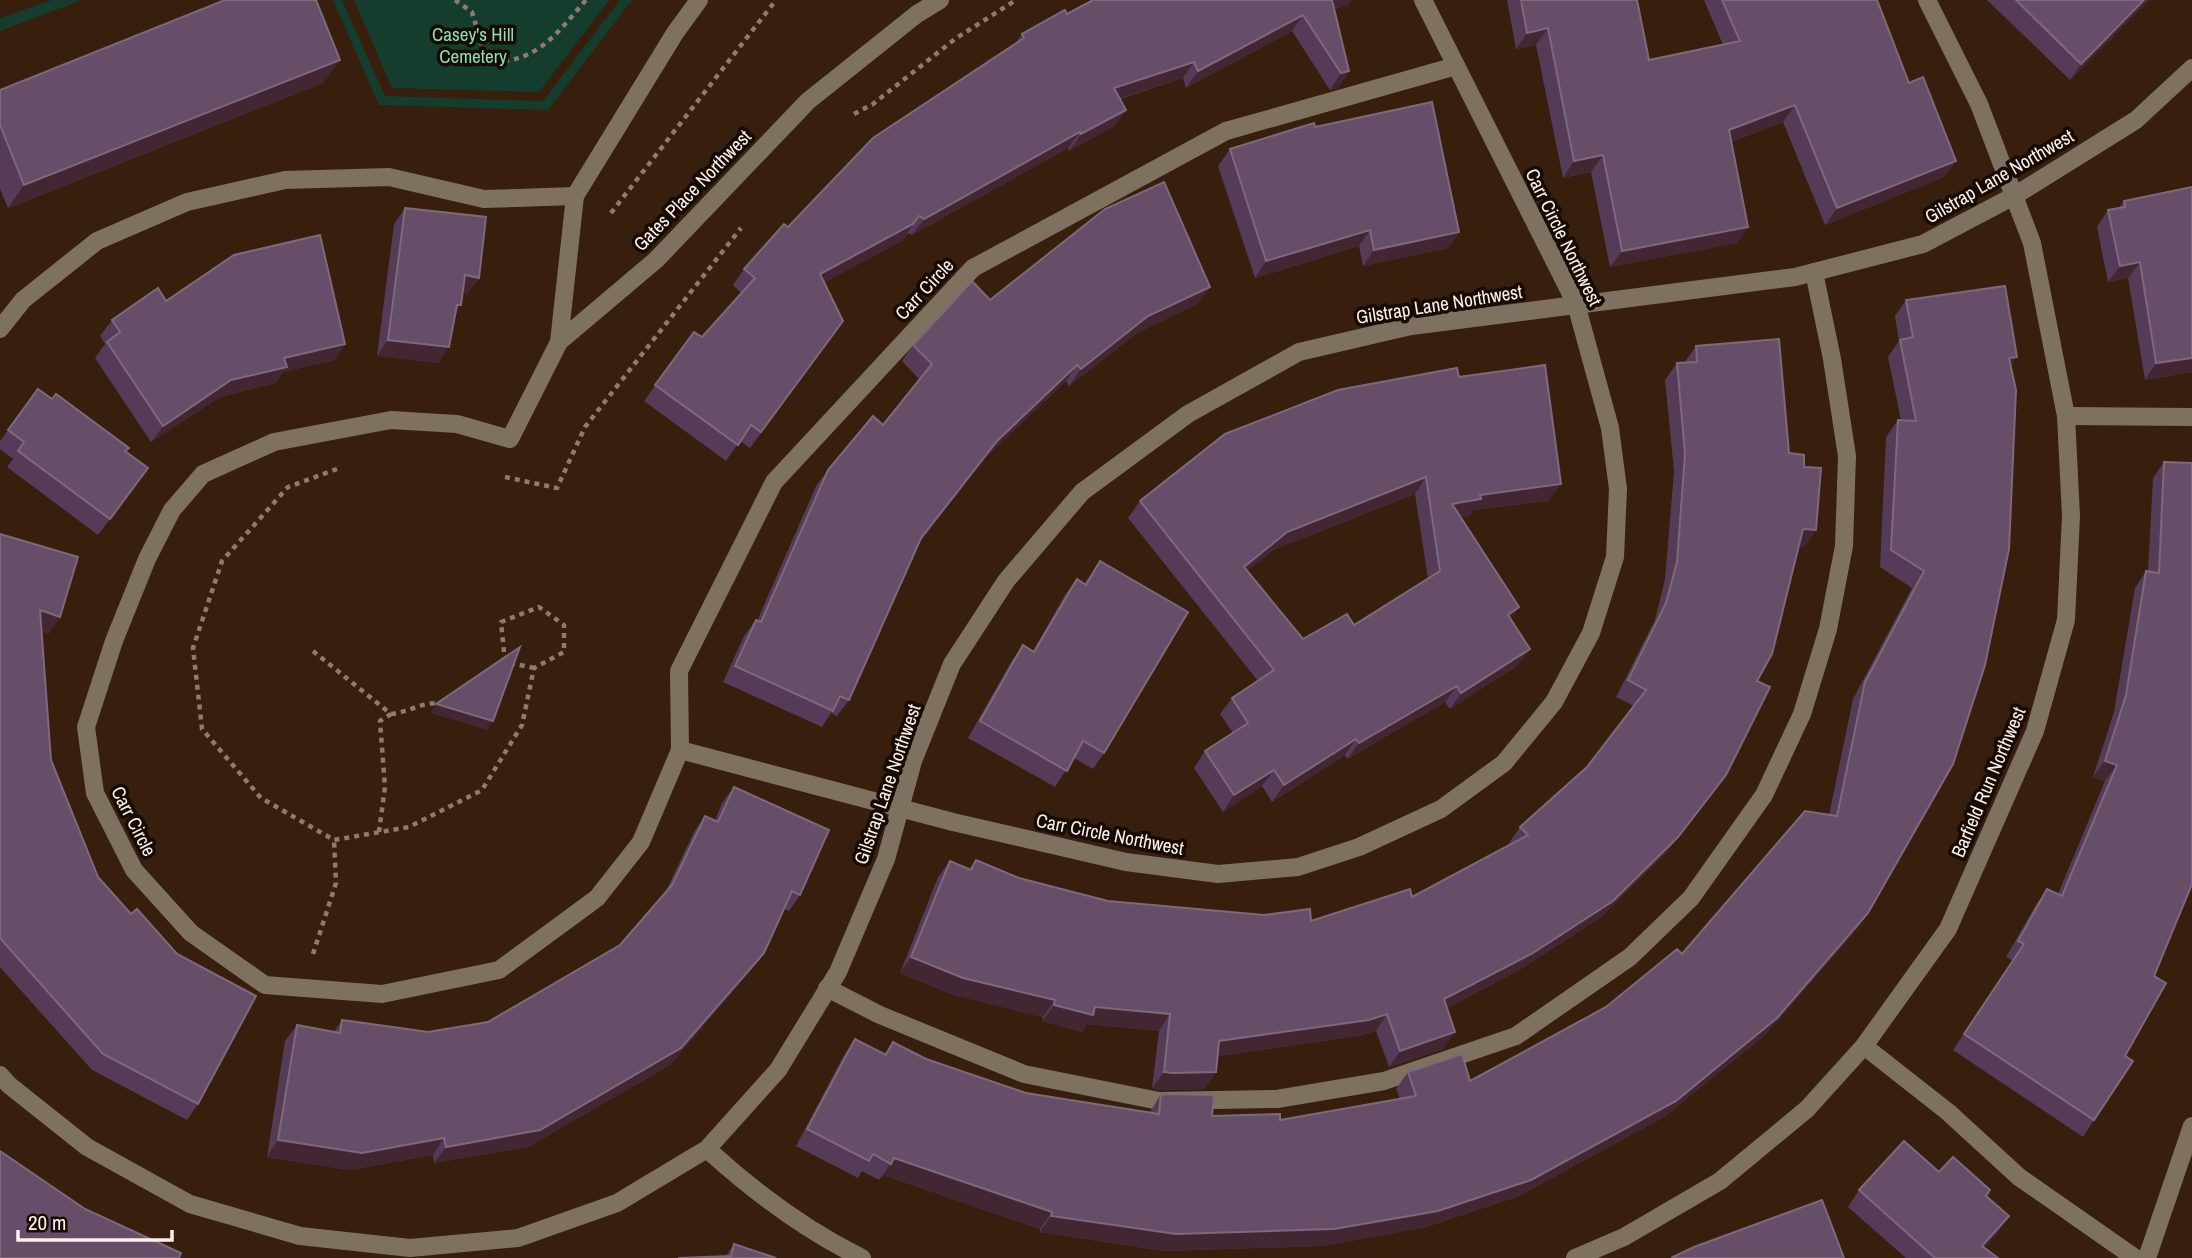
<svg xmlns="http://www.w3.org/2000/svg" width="2192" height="1258" font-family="'Archivo Narrow',sans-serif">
  <rect width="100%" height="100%" fill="#381e0c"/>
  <!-- green -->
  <g fill="#143d2d">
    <polygon points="52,0 82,0 0,31 0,18"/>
    <polygon points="333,0 342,0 385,96 543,101 620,0 632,0 548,110 379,105"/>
    <polygon points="354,0 609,0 539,92 392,88"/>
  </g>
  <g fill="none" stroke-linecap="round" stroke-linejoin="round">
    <!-- path -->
    <g stroke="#8f7b6e" stroke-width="4.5" stroke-dasharray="5 5" stroke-linecap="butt">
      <path d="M455,0L472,12L487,62C538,63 555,35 586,0"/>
      <polyline points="854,114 873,104 955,39 1016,0"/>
      <polyline points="611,213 776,0"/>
      <polyline points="337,469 288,487 222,561 193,648 202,729 261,798 334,840 409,827 482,790 522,725 534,668 564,652 564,625 539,607 501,622 505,662 534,668"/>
      <polyline points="505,477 557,488 585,427 741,228"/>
      <polyline points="313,651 391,714 380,721 385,787 379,832"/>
      <path d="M391,714C410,712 425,700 443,704"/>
      <polyline points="313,954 336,883 334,840"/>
    </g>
    <!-- minor -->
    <g stroke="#7e7160" stroke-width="18">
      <polyline points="940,0 917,14 808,101 656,260 559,342 510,439 457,424 391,420 274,442 203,474 172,510 147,559 114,641 86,727 95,793 134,870 191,933 265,985 382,994 499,970 597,898 641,842 680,750 679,671 774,482 973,268 1226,131 1456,66"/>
      <polyline points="0,329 23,300 97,241 187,202 285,180 389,177 484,199 575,196"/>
      <polyline points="559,342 575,196 675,33 699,0"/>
      <polyline points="2066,416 2192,417"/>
      <polyline points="680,750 953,822 1126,862 1218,874 1298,867 1359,847 1441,809 1504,763 1554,702 1591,633 1615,557 1618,489 1610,428 1576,304 1423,0"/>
      <polyline points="827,988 880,1015 1024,1074 1159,1101 1277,1099 1384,1081 1516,1036 1630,957 1691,898 1764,795 1802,714 1828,629 1844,546 1847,456 1832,359 1814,272"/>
      <polyline points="1864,1046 1948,1112 2019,1177 2135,1258"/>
      <polyline points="0,1075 9,1085 87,1147 190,1204 300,1236 410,1248 518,1238 617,1203 707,1149 778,1070 838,972 886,859 913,761 952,664 1006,581 1082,492 1188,414 1299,352 1411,326 1795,277 1923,244 2014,196 2136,120 2192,68"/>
      <path d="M707,1149C753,1191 805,1230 862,1258"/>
      <polyline points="1575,1258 1624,1237 1720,1181 1807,1109 1864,1046 1948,929 2035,731 2066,620 2071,516 2066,416 2032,243 1979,104 1927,0"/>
      <polyline points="2147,1258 2192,1126"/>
    </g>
  </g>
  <!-- wall -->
  <g fill="#553b58" fill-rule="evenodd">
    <polygon points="1093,0 1352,0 1348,5 1334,9 1349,71 1338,88 1330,90 1292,31 1186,88 1183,78 1120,99 1126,110 1114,126 1069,151 1068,148 912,235 908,233 902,241 824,282 843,321 750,448 740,441 726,461 644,401 694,332 702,337 741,293 733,285 744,269 788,227 1015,44 1022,34 1067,14"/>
    <polygon points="1507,0 1637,0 1649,60 1723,45 1704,0 1877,0 1909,83 1956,161 1944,177 1825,225 1783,122 1731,142 1748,227 1737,243 1610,267 1591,172 1563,178 1536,45 1516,49"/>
    <polygon points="1987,0 2149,0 2070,80"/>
    <polygon points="340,60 323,83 8,208 0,189 0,90"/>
    <polygon points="1315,127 1459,232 1448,248 1363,266 1359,246 1255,278 1218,166 1230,149"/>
    <polygon points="2192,187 2192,372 2145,380 2128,278 2108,282 2097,227 2108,210 2119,208 2124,201"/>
    <polygon points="405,208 479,278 467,294 463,293 438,363 377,356 394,224"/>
    <polygon points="990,300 1199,303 1137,333 1069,386 1066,381 986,457 920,542 849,700 837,716 831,713 822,727 723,682 744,636 756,620 757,621 816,486 828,470 883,425 920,380 902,361 913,345"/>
    <polygon points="1906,300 2011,366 1868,913 1857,929 1765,1035 1664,1117 1519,1196 1426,1227 1323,1246 1164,1251 1040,1232 1040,1229 883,1175 879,1180 862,1171 858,1178 796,1146 844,1055 855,1039 884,1054 893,1042 926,1059 1026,1093 1150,1112 1161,1094 1212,1116 1280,1120 1400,1099 1396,1089 1408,1072 1470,1081 1606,1007 1682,954 1829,815 1853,699 1912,588 1880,567 1886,437 1898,420 1901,420 1888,357 1899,341 1895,316"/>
    <polygon points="166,301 345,344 334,360 283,372 275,383 220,397 151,442 95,358 105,344 100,336 112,320"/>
    <polygon points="1696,346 1789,453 1804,467 1816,530 1804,547 1798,546 1757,681 1726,775 1714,791 1666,853 1601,917 1521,969 1447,1008 1443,1049 1389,1067 1376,1031 1358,1036 1218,1056 1205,1089 1160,1090 1152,1088 1159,1031 1087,1024 1082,1032 1042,1021 1043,1017 951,994 900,973 938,877 950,861 969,869 976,860 1019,878 1108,901 1311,921 1412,897 1510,845 1509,843 1520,827 1587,767 1634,706 1616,697 1655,620 1665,579 1674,471 1665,380 1677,363 1684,363"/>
    <path d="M1459,377L1549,501L1473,510L1469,516L1460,517L1519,607L1510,619L1530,649L1518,665L1450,709L1445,702L1347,759L1345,755L1272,802L1262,786L1223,812L1194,768L1205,751L1233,733L1220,714L1232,698L1258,681L1128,518L1140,501ZM1415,494L1428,579L1354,625L1303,639L1247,571L1275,549Z"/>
    <polygon points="38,389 148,468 98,535 7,467 13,459 0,449 0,441"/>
    <polygon points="2164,462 2154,976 2125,1056 2094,1120 2083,1137 1953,1050 2013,961 2006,957 2036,905 2047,889 2058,894 2105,781 2093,777 2114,712 2135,588 2146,571 2148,571 2153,478"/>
    <polygon points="0,534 60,617 48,634 42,631 51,760 98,877 198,1104 187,1120 92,1070 0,967"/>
    <polygon points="1100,561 1104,753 1093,769 1074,758 1055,787 968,738 1011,662 1023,645 1033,651 1065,595 1077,579 1084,584"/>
    <polygon points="734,787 800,895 789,911 784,909 764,953 752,969 670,1065 528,1147 434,1163 433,1155 350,1170 267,1157 285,1041 297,1025 334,1032 342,1020 428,1032 488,1022 620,945 664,895 694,832 705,816 715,820 722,803"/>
    <polygon points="1939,1172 1990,1190 1986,1196 1998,1233 1984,1248 1998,1258 1906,1258 1848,1207 1859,1190"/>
    <polygon points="734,1244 776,1258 726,1256"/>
  </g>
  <!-- shaded-wall -->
  <g fill="#422733">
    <polygon points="1328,0 1352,0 1348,5 1319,13"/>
    <polygon points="2144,0 2149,0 2070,80 2081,64"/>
    <polygon points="1303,15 1292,31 1186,88 1198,71"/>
    <polygon points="1548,28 1536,45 1516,49 1527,33"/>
    <polygon points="340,60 323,83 8,208 24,185"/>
    <polygon points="1194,62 1183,78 1102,104 1114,88"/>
    <polygon points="1349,71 1338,88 1330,90 1341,73"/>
    <polygon points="1795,105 1783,122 1717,147 1729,130"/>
    <polygon points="1126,110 1114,126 1069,151 1081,134"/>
    <polygon points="1080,132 1068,148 912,235 924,219"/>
    <polygon points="1603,155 1591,172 1563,178 1574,161"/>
    <polygon points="1956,161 1944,177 1825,225 1837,208"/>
    <polygon points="919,216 902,241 809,291 820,274"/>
    <polygon points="1748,227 1737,243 1610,267 1622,251"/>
    <polygon points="1370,230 1359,246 1255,278 1266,261"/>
    <polygon points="1459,232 1448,248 1363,266 1374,250"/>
    <polygon points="2140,262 2128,278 2108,282 2120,266"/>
    <polygon points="465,275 479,278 467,294 453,292"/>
    <polygon points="1210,287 1199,303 1137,333 1069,386 1081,369 1148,316"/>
    <polygon points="388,340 449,347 438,363 377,356"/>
    <polygon points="345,344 334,360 283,372 275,383 220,397 151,442 163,426 231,380 284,358"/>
    <polygon points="2017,357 2006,373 2009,358"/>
    <polygon points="2192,358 2192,372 2145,380 2156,363"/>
    <polygon points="1077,365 1066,381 986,457 910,554 921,538 997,441"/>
    <polygon points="1426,477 1415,494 1275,549 1232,583 1244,567 1287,532"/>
    <polygon points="1561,484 1549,501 1473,510 1469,516 1440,521 1452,504 1480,495"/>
    <polygon points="1803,529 1816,530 1804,547 1791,546"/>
    <polygon points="1519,607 1507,624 1508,615"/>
    <polygon points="40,610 60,617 48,634 29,627"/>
    <polygon points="1530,649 1518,665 1450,709 1461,693"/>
    <polygon points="1457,686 1445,702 1347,759 1359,743"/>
    <polygon points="436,704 493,721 487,730 430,713"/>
    <polygon points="1356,739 1345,755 1272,802 1284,785"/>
    <polygon points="2105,761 2117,765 2105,781 2093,777"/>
    <polygon points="1274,770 1262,786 1223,812 1234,795"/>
    <polygon points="1726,775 1666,853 1601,917 1521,969 1433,1016 1444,999"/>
    <polygon points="1868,913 1857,929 1765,1035 1664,1117 1519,1196 1426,1227 1323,1246 1164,1251 1040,1232 1051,1216 1176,1234"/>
    <polygon points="764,953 752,969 670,1065 528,1147 434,1163 446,1147"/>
    <polygon points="911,957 1055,1000 1043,1017 951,994 900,973"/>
    <polygon points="1054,1005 1095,1007 1170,1014 1159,1031 1087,1024 1082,1032 1042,1021"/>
    <polygon points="1387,1014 1376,1031 1358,1036 1208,1058 1219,1041"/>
    <polygon points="1455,1032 1443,1049 1389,1067 1400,1051"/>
    <polygon points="1164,1072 1216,1072 1205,1089 1160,1090 1152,1088"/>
    <polygon points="444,1138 433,1155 350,1170 267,1157 278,1140"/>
    <polygon points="894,1158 1052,1212 1040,1229 883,1175"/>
    <polygon points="2009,1216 1998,1233 1975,1258 1982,1246"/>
  </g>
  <!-- building -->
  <g fill="#674e68" stroke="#7e687c" stroke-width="2" fill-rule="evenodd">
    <polygon points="225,0 316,0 340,60 24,185 0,125 0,90"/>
    <polygon points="1093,0 1332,0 1349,71 1341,73 1303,15 1198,71 1194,62 1114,88 1126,110 1081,134 1080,132 924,219 919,216 913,224 820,274 843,321 761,432 751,425 738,445 655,385 694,332 702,337 755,278 744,269 784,224 788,227 873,138 1024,38 1022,34 1065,10 1067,14"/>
    <polygon points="1521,0 1637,0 1649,60 1740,41 1722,0 1877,0 1909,83 1923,77 1956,161 1837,208 1795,105 1729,130 1748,227 1622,251 1603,155 1574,161 1548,28 1527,33"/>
    <polygon points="2016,0 2144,0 2081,64"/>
    <polygon points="1432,102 1459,232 1374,250 1370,230 1266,261 1230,149 1314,123 1315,127"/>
    <polygon points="1164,182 1210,287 1148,316 1081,369 1077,365 997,441 921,538 849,700 840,696 833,711 735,666 756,620 761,622 828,470 873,416 883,425 932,364 913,345 972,281 990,300 1105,209"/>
    <polygon points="2192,187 2192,358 2156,363 2140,262 2120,266 2108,210 2125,207 2124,201"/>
    <polygon points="405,208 486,217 479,278 465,275 461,305 457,305 449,347 388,340"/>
    <polygon points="320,235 345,344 284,358 287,367 231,380 163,426 107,342 120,332 112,320 158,288 166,301 234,255"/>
    <polygon points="2005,286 2017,357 2009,358 2016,390 2009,549 1985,665 1953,764 1868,913 1777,1018 1676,1101 1531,1180 1438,1211 1334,1229 1176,1234 1051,1216 1052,1212 894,1158 891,1164 873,1154 869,1161 807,1129 855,1039 886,1055 893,1042 926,1059 1026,1093 1159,1114 1161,1094 1214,1095 1212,1116 1280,1114 1280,1120 1416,1096 1408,1072 1462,1054 1470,1081 1606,1007 1677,949 1682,954 1805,811 1837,816 1865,682 1924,571 1891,550 1898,420 1916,421 1900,340 1913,337 1906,300"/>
    <polygon points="1779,339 1789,453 1804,455 1804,467 1821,468 1816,530 1803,529 1772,654 1757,681 1770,687 1726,775 1678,837 1613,901 1533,953 1444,999 1455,1032 1400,1051 1387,1014 1369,1020 1219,1041 1216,1072 1172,1073 1164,1072 1170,1014 1095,1007 1093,1015 1054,1005 1055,1000 963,978 911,957 950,861 971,870 976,860 1019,878 1108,901 1264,915 1310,909 1311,921 1410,889 1412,897 1528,835 1520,827 1587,767 1646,690 1628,680 1666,603 1677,562 1685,454 1677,363 1697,362 1696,346"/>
    <path d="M1545,365L1561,484L1480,495L1481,499L1452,504L1519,607L1508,615L1530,649L1461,693L1457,686L1359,743L1356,739L1284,785L1274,770L1234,795L1205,751L1248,723L1232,698L1274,670L1140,501L1225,434L1338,390L1457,368L1459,377ZM1426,477L1440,571L1354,625L1347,614L1303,639L1244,567L1287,532Z"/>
    <polygon points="38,389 52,399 56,394 129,448 125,451 148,468 110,519 18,451 24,442 8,430"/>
    <polygon points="2164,462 2192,463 2192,884 2154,976 2166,983 2125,1056 2133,1061 2094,1120 1964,1034 2024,944 2018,941 2047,889 2062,896 2117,765 2105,761 2126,695 2146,571 2159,573"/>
    <polygon points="0,534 78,557 60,617 40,610 51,760 98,877 131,914 137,909 177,954 256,996 198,1104 103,1054 0,938"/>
    <polygon points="1100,561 1188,612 1104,753 1083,741 1067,771 980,721 1023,645 1034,652 1077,579 1086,585"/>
    <polygon points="520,647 493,721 436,704"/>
    <polygon points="734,787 829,830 800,895 792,891 764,953 681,1048 540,1130 446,1147 444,1138 362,1153 278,1140 297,1025 340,1033 342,1020 428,1032 488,1022 620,945 672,885 705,816 718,822"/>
    <polygon points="1904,1141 1939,1172 1953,1157 1990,1190 1986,1196 2009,1216 1982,1246 1998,1258 1935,1258 1859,1190"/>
    <polygon points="0,1151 85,1209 181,1253 179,1258 0,1258"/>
    <polygon points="1822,1200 1844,1258 1671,1258 1694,1247"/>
    <polygon points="734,1244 776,1258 678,1258 731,1256"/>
  </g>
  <g text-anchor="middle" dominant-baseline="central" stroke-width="7" stroke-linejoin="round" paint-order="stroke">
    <!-- park labels -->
    <g font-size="19" fill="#8ddfbb" stroke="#170b05">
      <text x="473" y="34">Casey's Hill<tspan x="473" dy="22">Cemetery</tspan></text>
    </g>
    <!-- street labels -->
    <g font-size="19" fill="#fdf2eb" stroke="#170b05">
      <text transform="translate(1999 176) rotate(-30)">Gilstrap Lane Northwest</text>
      <text transform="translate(692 190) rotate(-46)">Gates Place Northwest</text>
      <text transform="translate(1564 237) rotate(64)">Carr Circle Northwest</text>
      <text transform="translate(924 289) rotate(-47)">Carr Circle</text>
      <text transform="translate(1439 304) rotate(-9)">Gilstrap Lane Northwest</text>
      <text transform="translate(1988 782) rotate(-67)">Barfield Run Northwest</text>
      <text transform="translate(887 784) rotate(-71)">Gilstrap Lane Northwest</text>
      <text transform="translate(134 821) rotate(63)">Carr Circle</text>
      <text transform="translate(1110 834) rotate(11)">Carr Circle Northwest</text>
    </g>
  </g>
  <!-- scale -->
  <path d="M18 1230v10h154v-10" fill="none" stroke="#fdf2eb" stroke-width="3.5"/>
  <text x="28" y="1230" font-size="21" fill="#fdf2eb" stroke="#170b05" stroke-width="5" paint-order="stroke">20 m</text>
</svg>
